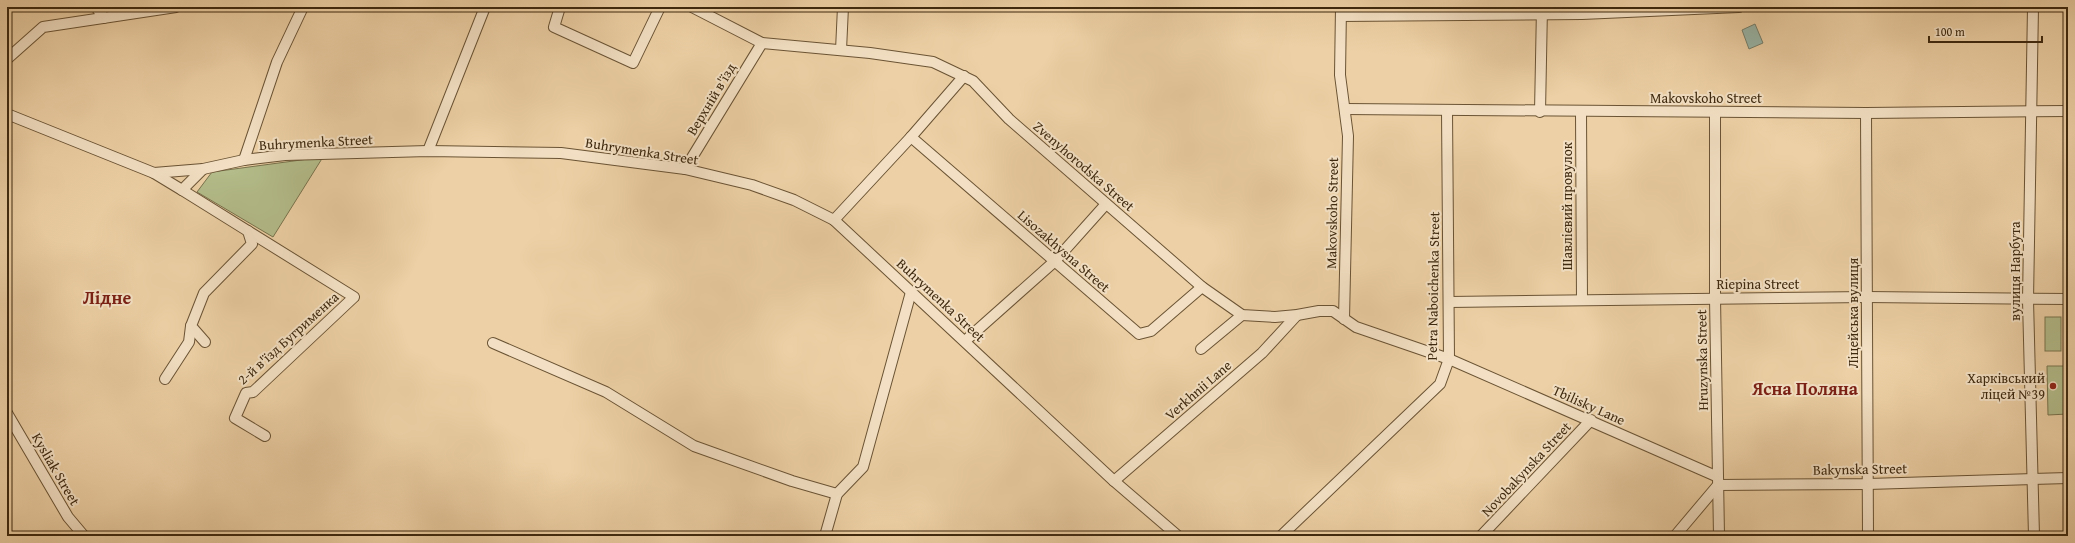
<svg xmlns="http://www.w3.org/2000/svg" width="2075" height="543" font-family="'Gentium Book Plus',serif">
  <rect width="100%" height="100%" fill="#edd0a5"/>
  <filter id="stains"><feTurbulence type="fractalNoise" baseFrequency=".005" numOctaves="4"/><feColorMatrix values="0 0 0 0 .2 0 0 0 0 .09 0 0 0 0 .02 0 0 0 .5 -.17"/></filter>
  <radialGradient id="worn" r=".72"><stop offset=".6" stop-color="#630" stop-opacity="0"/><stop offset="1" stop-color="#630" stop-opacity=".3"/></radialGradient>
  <!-- green -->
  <g fill="#b3bc8a" stroke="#78724c">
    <polygon points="323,157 273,237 197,192 212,172"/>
    <rect x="2045" y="317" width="16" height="34"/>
    <polygon points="2047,366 2068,366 2068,414 2048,415"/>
  </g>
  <!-- water -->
  <polygon fill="#99b6a9" stroke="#757e6b" points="1755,24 1763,43 1749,49 1742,30"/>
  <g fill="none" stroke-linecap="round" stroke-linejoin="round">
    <defs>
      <g id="minor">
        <polyline points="96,7 104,18"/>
        <polyline points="560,7 554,27 633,63 660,7"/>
        <polyline points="692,7 762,43 870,53 933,62 973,81 1009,119 1202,287 1242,315 1275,317 1297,315 1319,311 1333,311 1356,327 1449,359 1718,477"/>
        <polyline points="1341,7 1340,75 1348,136 1344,319"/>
        <polyline points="2033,7 2028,300 2034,536"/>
        <polyline points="1341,16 1582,14 1739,7"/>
        <polyline points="841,50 843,7"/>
        <polyline points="7,59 43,27 176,7"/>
        <polyline points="1345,109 1866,113 2068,111"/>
        <polyline points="1540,112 1542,7"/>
        <polyline points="1581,112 1582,300"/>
        <polyline points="1715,113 1715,298 1719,536"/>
        <polyline points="1866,113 1868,536"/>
        <polyline points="7,114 154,173 203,169 244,160 285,155 428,151 561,153 685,169 752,185 794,200 834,220 1114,481 1178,536"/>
        <polyline points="911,137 1139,334 1151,331 1202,287"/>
        <polyline points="428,151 485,7"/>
        <polyline points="244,160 277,62 303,7"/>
        <polyline points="685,169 762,43"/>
        <polyline points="154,173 182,190 203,169"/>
        <polyline points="182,190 354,297 253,392 246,393 235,418 265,436"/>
        <polyline points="834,220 911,137 964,76"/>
        <polyline points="1449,302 1867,297 2068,299"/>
        <polyline points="965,341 1055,261 1106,204"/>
        <polyline points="205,342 191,326 204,293 252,244 248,231"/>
        <polyline points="493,343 606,392 694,446 792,481 837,494"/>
        <polyline points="1201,349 1242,315"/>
        <polyline points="165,379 189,342 191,326"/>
        <polyline points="7,413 68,517 84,536"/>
        <polyline points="1114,481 1262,353 1297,315"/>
        <polyline points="825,536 837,494 863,467 911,292"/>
        <polyline points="1281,536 1440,384 1449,359 1447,111"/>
        <polyline points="1481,536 1591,420"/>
        <polyline points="1675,536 1718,485 1868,484 2068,478"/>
      </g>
    </defs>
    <!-- minor casing -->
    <use href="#minor" stroke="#6a5334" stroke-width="12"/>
    <!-- minor -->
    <use href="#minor" stroke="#f3e0c4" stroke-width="10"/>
  </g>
  <!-- markers -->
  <circle fill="#8f2418" stroke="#f3e0c4" stroke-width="1.5" cx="2053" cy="386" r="4"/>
  <g text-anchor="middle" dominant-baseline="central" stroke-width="4" stroke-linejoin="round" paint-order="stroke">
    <!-- street labels -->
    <g font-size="14" fill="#3e290f" stroke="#f3e0c4">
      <text x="1706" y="98">Makovskoho Street</text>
      <text transform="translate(711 99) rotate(-59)">Верхній в'їзд</text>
      <text transform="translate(316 142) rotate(-3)">Buhrymenka Street</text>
      <text transform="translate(642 151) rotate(9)">Buhrymenka Street</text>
      <text transform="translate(1084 166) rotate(41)">Zvenyhorodska Street</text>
      <text transform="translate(1567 206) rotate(-90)">Шавлієвий провулок</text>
      <text transform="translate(1332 213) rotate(-89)">Makovskoho Street</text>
      <text transform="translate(1064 251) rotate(41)">Lisozakhysna Street</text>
      <text transform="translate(2015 271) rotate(-90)">вулиця Нарбута</text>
      <text x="1758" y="284">Riepina Street</text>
      <text transform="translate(1433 286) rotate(-89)">Petra Naboichenka Street</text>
      <text transform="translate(941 300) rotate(43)">Buhrymenka Street</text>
      <text transform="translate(1853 313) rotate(-90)">Ліцейська вулиця</text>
      <text transform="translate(288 338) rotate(-42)">2-й в'їзд Бугрименка</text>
      <text transform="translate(1702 360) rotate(-91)">Hruzynska Street</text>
      <text transform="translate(1198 390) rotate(-41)">Verkhnii Lane</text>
      <text transform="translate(1589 405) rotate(24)">Tbilisky Lane</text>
      <text transform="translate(56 469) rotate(60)">Kysliak Street</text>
      <text transform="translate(1526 469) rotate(-47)">Novobakynska Street</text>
      <text transform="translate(1860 469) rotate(-1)">Bakynska Street</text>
    </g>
    <!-- poi labels -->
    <g font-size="14" fill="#3e290f" stroke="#f3e0c4" text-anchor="end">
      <text x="2045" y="378">Харківський<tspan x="2045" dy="16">ліцей №39</tspan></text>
    </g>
    <!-- district labels -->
    <g font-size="18" font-weight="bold" fill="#7a1f14" stroke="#f3e0c4">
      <text x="107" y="297">Лідне</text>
      <text x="1805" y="388">Ясна Поляна</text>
    </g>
  </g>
  <!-- margin -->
  <rect width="2075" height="543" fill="none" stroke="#edd0a5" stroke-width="24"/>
  <rect x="8" y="8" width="2059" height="527" fill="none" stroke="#3e290f" stroke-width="2"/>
  <rect x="12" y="12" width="2051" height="519" fill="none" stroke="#3e290f"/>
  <!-- scale -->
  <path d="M1929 36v6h113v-6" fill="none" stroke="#3e290f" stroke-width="2"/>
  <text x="1935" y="36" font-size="12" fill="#3e290f" stroke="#f3e0c4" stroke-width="3" paint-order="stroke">100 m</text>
  <rect width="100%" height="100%" filter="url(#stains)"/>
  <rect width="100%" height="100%" fill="url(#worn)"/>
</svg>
